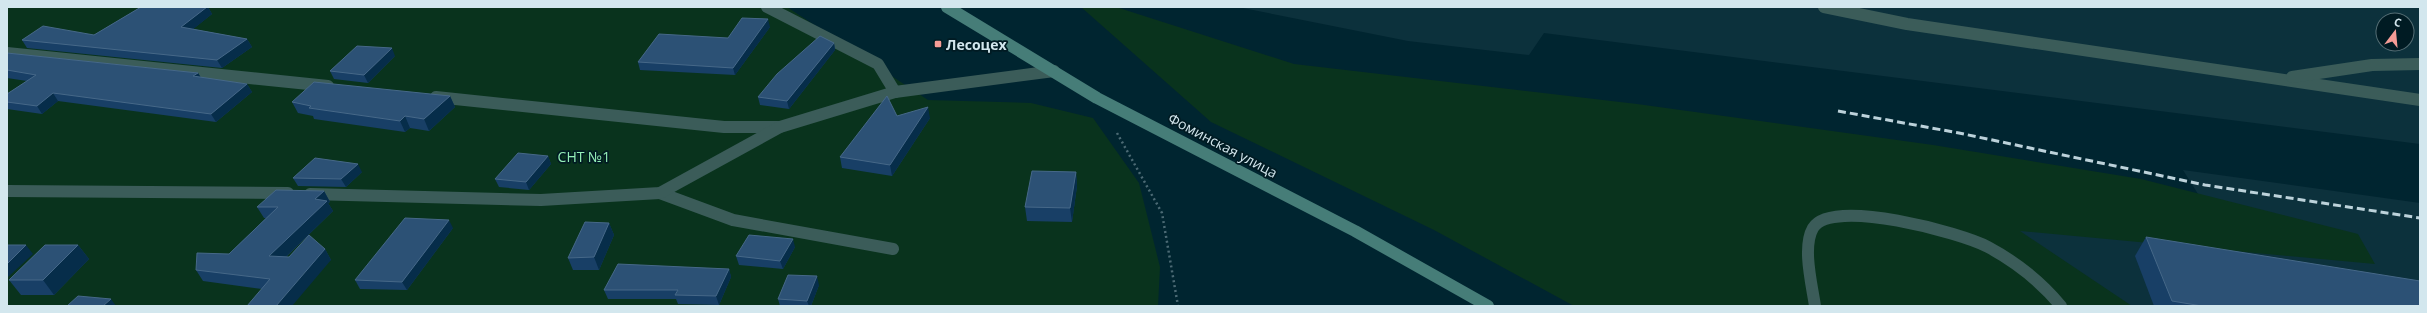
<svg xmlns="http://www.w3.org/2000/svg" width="2427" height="313" font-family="'Open Sans',sans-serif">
  <rect width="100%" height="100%" fill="#002530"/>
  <!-- built -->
  <g fill="#0c313c" fill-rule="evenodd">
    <path d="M1238,7H2420V144L1544,33L1529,55L1408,41ZM2383,20H2407V44H2383Z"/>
    <polygon points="2183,170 2420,203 2420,306 1907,306 1921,184 2198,194"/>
  </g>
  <!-- green -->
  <g fill="#09331d">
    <polygon points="7,7 787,7 928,100 1031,103 1093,118 1139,183 1160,267 1158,306 7,306"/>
    <polygon points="1081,7 1116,7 1294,64 1637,104 1933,145 2141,179 2358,234 2375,264 2020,231 2132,306 1574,306 1434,230 1211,122"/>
  </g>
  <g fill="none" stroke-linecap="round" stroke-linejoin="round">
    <!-- path -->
    <polyline stroke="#4b6a74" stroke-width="2.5" stroke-dasharray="2 3" stroke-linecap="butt" points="1117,133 1162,213 1178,306"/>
    <!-- lane -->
    <g stroke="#3b5c59" stroke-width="12">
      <polyline points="767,7 878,64 895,92"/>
      <polyline points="1824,7 1907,24 2420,100"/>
      <polyline points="7,53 328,86"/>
      <polyline points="2292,77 2372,65 2420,64"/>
      <polyline points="436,97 724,127 780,127"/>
      <polyline points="660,193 733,220 893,249"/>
      <path d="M1815,306C1812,285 1802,247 1813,228C1831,197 1962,233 1988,247C2016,262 2041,282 2061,306"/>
    </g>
    <!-- street -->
    <g stroke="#3b5c59" stroke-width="12">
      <polyline points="7,191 288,193"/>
      <polyline points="310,194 541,200 660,193 780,127 895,92 1054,71"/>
    </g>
    <!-- secondary -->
    <polyline stroke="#467d78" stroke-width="12" points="947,7 1097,98 1355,231 1488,306"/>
    <!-- rail -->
    <polyline stroke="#bcd2da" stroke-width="3" stroke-dasharray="8 4" stroke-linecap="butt" points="1838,111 1959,133 2205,185 2420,218"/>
  </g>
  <!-- wall -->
  <g fill="#183f66">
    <polygon points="141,7 208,7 212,14 193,29 247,39 252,47 222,68 27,48 22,40 94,35"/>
    <polygon points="770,27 735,75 640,70 638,62 728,38"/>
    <polygon points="834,43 835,50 789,109 760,105 758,97"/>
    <polygon points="7,53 198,73 201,78 247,84 252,92 216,122 58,101 42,114 7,109 7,94 27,81 7,78"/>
    <polygon points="395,56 368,83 334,79 330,71"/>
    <polygon points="450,96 455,107 429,131 410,128 405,132 314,119 313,116 298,113 292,102"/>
    <polygon points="897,116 930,118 892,176 842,168 840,157"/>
    <polygon points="548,156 551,164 529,190 499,187 495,179"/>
    <polygon points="362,172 346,187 298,186 293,178"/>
    <polygon points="1076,172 1077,186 1072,222 1027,221 1025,207"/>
    <polygon points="324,191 330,202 328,203 333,211 286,257 289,257 325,249 331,260 262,289 203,281 196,270 229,254 266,218 264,218 257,207"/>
    <polygon points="609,223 614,235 599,270 573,270 568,258"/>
    <polygon points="453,228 407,290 360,289 355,280"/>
    <polygon points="2146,237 2420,306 2154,306 2135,256"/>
    <polygon points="78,245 89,259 54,295 21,295 9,280"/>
    <polygon points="795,247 783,269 739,265 736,256"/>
    <polygon points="729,269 731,277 719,305 678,304 676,299 608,299 604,290"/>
    <polygon points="819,285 811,306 780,306 778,299"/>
  </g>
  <!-- shaded-wall -->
  <g fill="#062d4a">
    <polygon points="207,7 208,7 212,14 186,35 181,27"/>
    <polygon points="768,19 770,27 735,75 733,68"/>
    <polygon points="247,39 252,47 222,68 217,60"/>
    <polygon points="834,43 835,50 789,109 787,101"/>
    <polygon points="392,48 395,56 368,83 364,75"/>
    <polygon points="198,73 203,81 193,76"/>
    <polygon points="247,84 252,92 216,122 211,114"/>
    <polygon points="53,93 58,101 42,114 37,106"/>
    <polygon points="450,96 455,107 429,131 424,119"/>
    <polygon points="928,107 930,118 892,176 890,165"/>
    <polygon points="405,116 410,128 405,132 400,121"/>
    <polygon points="548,156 551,164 529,190 526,182"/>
    <polygon points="358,164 362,172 346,187 341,179"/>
    <polygon points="1076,172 1077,186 1072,222 1070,208"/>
    <polygon points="324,191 330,202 328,203 333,211 275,267 269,256 315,199"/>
    <polygon points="449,220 453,228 407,290 402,282"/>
    <polygon points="609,223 614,235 599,270 594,257"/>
    <polygon points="793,239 795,247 783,269 780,261"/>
    <polygon points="26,245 33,254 7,278 7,264"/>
    <polygon points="78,245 89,259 54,295 43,280"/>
    <polygon points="325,249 331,260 292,306 276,306"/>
    <polygon points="729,269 731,277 719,305 716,296"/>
    <polygon points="817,276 819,285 811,306 809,306 807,301"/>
    <polygon points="111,299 116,306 103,306"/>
  </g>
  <!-- building -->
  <g fill="#2c5175" stroke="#466888">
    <polygon points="141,7 207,7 181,27 247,39 217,60 22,40 43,26 94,35"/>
    <polygon points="742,18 768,19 733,68 638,62 659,34 728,38"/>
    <polygon points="820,36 834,43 787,101 758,97 777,74"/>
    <polygon points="357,46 392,48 364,75 330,71"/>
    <polygon points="7,53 198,73 193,76 247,84 211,114 53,93 37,106 7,102 7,94 36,75 7,70"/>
    <polygon points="314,82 450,96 424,119 405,116 400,121 309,108 311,106 292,102"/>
    <polygon points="887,96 897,116 928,107 890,165 840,157"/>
    <polygon points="518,153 548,156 526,182 495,179"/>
    <polygon points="315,158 358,164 341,179 293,178"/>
    <polygon points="1032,171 1076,172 1070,208 1025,207"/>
    <polygon points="276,190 324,191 315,199 327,201 269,256 289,257 309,235 325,249 276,306 247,306 270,279 196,270 197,253 229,254 278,207 257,207"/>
    <polygon points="405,218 449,220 402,282 355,280"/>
    <polygon points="585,222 609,223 594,257 568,258"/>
    <polygon points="749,235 793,239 780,261 736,256"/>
    <polygon points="2146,237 2420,281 2420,306 2202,306 2172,301"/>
    <polygon points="7,245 26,245 7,264"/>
    <polygon points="45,245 78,245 43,280 9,280"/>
    <polygon points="618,264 729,269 716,296 675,295 678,290 604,290"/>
    <polygon points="788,275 817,276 807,301 778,299"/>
    <polygon points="78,296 111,299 103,306 67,306"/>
  </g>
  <!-- markers -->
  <rect fill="#f59c96" stroke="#001b23" stroke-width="1.5" x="934" y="40" width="8" height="8" rx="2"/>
  <g text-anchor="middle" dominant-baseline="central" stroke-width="3.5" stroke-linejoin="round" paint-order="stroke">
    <!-- poi labels -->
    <g font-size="14" font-weight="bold" fill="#d3e7ee" stroke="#001b23" text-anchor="start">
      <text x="946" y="44">Лесоцех</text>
    </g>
    <!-- street labels -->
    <g font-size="14" fill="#d3e7ee" stroke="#001b23">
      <text transform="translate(1223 145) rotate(28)">Фоминская улица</text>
    </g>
    <!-- park labels -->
    <g font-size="14" fill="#94eeb7" stroke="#001b23">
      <text x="584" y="156">СНТ №1</text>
    </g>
  </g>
  <!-- border -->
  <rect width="2427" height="313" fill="none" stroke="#d3e7ee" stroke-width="16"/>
  <!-- north arrow -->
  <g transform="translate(2395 32) rotate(16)"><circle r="19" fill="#001b23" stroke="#546d74"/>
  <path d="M0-3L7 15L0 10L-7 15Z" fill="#f59c96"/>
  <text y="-6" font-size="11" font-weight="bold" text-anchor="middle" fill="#d3e7ee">С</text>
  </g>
</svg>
